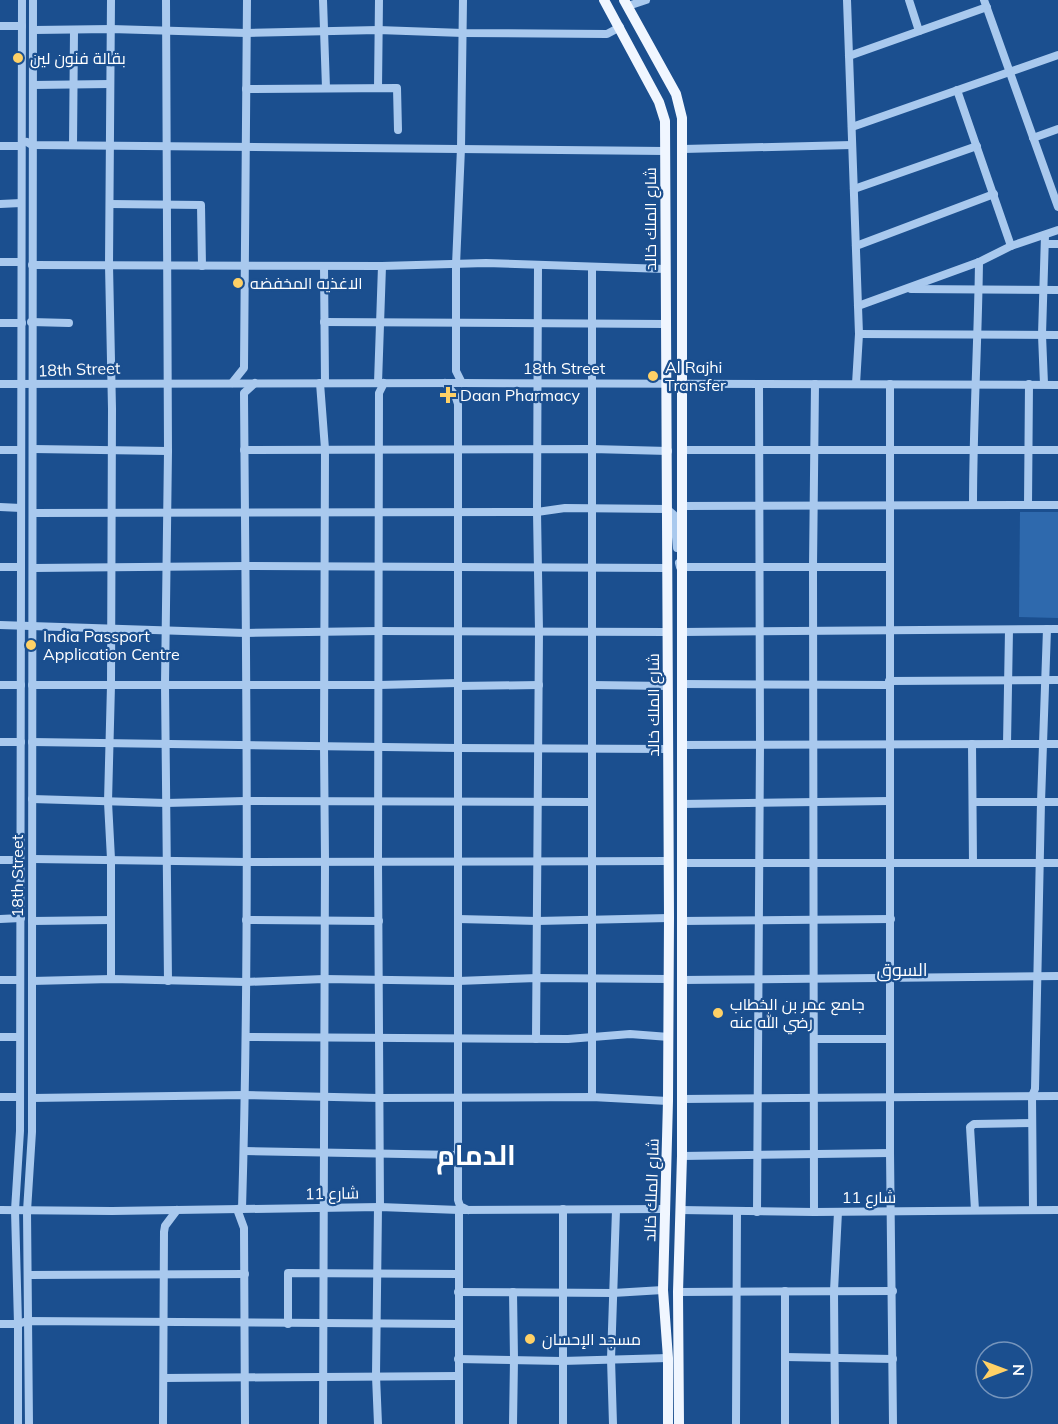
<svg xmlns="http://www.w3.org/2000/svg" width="1058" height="1424" font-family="Mulish,Cairo,sans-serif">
  <rect width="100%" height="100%" fill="#1b4f8f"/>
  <!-- green -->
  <polygon fill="#2e69ad" points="1020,512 1058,512 1058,618 1019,617"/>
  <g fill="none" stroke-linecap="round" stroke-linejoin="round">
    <!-- minor -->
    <g stroke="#a9c9ee" stroke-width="8">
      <polyline points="111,0 109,265 112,409 111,685 108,802 111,859 111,979"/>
      <polyline points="166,0 168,451 165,684 168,981"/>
      <polyline points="323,0 326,88"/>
      <polyline points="847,0 859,334 856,384"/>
      <polyline points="909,0 919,31"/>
      <polyline points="984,0 1058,207"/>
      <polyline points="628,6 646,0"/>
      <polyline points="0,26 22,26"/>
      <polyline points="34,30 111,29 246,33 378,30 463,33 607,34 620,27"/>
      <polyline points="849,56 987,7"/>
      <polyline points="33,85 110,84"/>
      <polyline points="378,88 379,0"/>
      <polyline points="246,89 397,88 398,130"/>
      <polyline points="957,90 1011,246"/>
      <polyline points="852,127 1058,55"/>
      <polyline points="1033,138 1058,129"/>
      <polyline points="27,142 32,145 665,151"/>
      <polyline points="73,145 74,31"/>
      <polyline points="0,146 21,146"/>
      <polyline points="683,149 852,145"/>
      <polyline points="854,189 977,146"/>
      <polyline points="0,204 21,203"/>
      <polyline points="110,204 201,205 202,266"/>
      <polyline points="1045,244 1058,244"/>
      <polyline points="856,246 994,194"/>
      <polyline points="0,262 21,262"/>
      <polyline points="32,265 382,266 486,263 665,269"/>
      <polyline points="324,266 325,383"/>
      <polyline points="911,289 1058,290"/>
      <polyline points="858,306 979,262 1011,246 1058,230"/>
      <polyline points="31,322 69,323"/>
      <polyline points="324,322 665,324"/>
      <polyline points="0,323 22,323"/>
      <polyline points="859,334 1058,335"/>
      <polyline points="232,383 244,368 247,0"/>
      <polyline points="320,383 325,449 324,746 325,860 323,1424"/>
      <polyline points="378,383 382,266"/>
      <polyline points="445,383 455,395 458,404 458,1200 460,1206 468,1210"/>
      <polyline points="462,383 456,371 456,265 461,148 463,0"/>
      <polyline points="0,384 462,383 1058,385"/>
      <polyline points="890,384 890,1153 893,1424"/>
      <polyline points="1044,384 1042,335 1045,235"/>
      <polyline points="33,449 168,451"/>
      <polyline points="0,450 21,450"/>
      <polyline points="244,450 592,449 668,451"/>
      <polyline points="681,450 1058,450"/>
      <path d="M973,505C973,424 978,343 979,262"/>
      <polyline points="1028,505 1029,384"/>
      <polyline points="681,506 1058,505"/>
      <polyline points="0,507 21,508"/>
      <polyline points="33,513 537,512 565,508 667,509 674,515 677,548"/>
      <polyline points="679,563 680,567 889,567"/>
      <polyline points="0,567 21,567"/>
      <polyline points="33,568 246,566 667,568"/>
      <polyline points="0,625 245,633 379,631 667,632"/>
      <polyline points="681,632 1058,629"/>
      <polyline points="889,681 1058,680"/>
      <polyline points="681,684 889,685"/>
      <polyline points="0,685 21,685"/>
      <polyline points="32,685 379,685 458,683"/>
      <polyline points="592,685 668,686"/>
      <polyline points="458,686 539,685"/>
      <polyline points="0,742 21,742"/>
      <polyline points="32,742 458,748 668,749"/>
      <polyline points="972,744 973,863"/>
      <polyline points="1007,744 1009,630"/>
      <polyline points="681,745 1058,744"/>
      <polyline points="32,799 166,803 245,801 592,802"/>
      <polyline points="973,802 1058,802"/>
      <polyline points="681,804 889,801"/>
      <polyline points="33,859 247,862 669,861"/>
      <polyline points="0,860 20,860"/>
      <polyline points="681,863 1058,863"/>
      <polyline points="0,919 21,918"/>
      <polyline points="458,919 537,921 669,918"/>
      <polyline points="246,920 379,921"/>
      <polyline points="32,921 111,920"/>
      <polyline points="681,921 891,919"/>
      <polyline points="0,980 20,980"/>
      <polyline points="682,980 1058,976"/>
      <polyline points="32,981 111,979 246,982 324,979 458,981 537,978 669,979"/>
      <polyline points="0,1037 20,1037"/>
      <polyline points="246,1037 568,1039 630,1034 669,1037"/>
      <polyline points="536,1039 539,631 537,512 538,266"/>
      <polyline points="814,1039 890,1039"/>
      <polyline points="0,1097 20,1097"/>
      <polyline points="592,1097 592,267"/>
      <polyline points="32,1098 245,1095 379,1098 592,1097 668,1101"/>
      <polyline points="682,1099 1058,1096"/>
      <polyline points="244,1151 458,1155"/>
      <polyline points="682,1156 890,1153"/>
      <polyline points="378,1207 376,1376 378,1424"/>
      <polyline points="380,1207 378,861 379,393 384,383"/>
      <polyline points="237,1209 244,1228 245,1424"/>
      <path d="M242,1209C250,937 246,665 244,393L255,383"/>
      <polyline points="0,1210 112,1211 380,1207 459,1210 664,1209"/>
      <polyline points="459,1210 459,1424"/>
      <polyline points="680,1210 814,1212 1058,1210"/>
      <polyline points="975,1210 970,1127 974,1124 1032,1123"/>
      <polyline points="1033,1210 1032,1096 1035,1089 1041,802 1047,629"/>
      <polyline points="757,1212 760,745 759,384"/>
      <polyline points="814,1212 813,567 815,384"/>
      <polyline points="28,1275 245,1274"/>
      <polyline points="785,1291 785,1424"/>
      <polyline points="458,1292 613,1293 663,1290"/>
      <polyline points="513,1292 514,1359 513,1424"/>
      <polyline points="678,1292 893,1291"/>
      <polyline points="0,1324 18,1324 27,1321 458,1324"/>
      <polyline points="288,1324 288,1273 458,1274"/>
      <polyline points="785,1357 893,1359"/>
      <polyline points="458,1359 562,1361 668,1358"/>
      <polyline points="164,1378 458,1376"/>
      <polyline points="18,1424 18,1324 15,1210 20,1131 22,0"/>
      <polyline points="29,1424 27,1211 32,1132 32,981 33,0"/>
      <polyline points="163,1424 164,1232 165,1226 177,1210"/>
      <polyline points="563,1424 563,1209"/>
      <polyline points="613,1424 611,1359 616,1210"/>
      <polyline points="736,1424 737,1212"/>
      <polyline points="835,1424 834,1291 838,1212"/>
    </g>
    <!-- major -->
    <g stroke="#f0f6ff" stroke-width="10">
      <polyline points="604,0 659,102 665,121 669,918 668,1101 663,1290 668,1358 668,1424"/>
      <polyline points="624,0 676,94 682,118 682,1156 678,1292 679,1424"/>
    </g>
  </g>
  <!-- markers -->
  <g fill="#ffd166" stroke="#1b4f8f" stroke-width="2">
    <circle cx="18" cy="58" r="6"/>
    <circle cx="238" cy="283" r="6"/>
    <circle cx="653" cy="376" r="6"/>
    <path d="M445 386h6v6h6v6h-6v6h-6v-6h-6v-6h6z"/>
    <circle cx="31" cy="645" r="6"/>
    <circle cx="718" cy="1013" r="6"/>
    <circle cx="530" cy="1339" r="6"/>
  </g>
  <g text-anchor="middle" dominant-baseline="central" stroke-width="4.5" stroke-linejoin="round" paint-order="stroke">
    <!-- poi labels -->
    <g font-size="16" fill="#fff" stroke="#1b4f8f" text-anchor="start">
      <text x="30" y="58">بقالة فنون لين</text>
      <text x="250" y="283">الاغذيه المخفضه</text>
      <text x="665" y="367">Al Rajhi<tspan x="665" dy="18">Transfer</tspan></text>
      <text x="460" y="395">Daan Pharmacy</text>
      <text x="43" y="636">India Passport<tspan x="43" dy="18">Application Centre</tspan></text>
      <text x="730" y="1004">جامع عمر بن الخطاب<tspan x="730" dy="18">رضي الله عنه</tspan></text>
      <text x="542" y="1339">مسجد الإحسان</text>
    </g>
    <!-- street labels -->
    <g font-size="16" fill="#fff" stroke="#1b4f8f">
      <text transform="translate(650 219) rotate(-90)">شارع الملك خالد</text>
      <text x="564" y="368">18th Street</text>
      <text transform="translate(79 369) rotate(-2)">18th Street</text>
      <text transform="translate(653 705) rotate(-90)">شارع الملك خالد</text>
      <text transform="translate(17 876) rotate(-90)">18th Street</text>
      <text transform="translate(651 1190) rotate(-88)">شارع الملك خالد</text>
      <text transform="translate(332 1193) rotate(-1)">شارع 11</text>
      <text x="869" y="1197">شارع 11</text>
    </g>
    <!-- neighbourhood labels -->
    <g font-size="18" fill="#fff" stroke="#1b4f8f">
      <text x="902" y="969">السوق</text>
    </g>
    <!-- town labels -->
    <g font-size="28" font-weight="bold" fill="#fff" stroke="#1b4f8f">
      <text x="476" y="1154">الدمام</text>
    </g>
  </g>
  <!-- north arrow -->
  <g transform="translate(1004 1370) rotate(90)"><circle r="28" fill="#1b4f8f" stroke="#7695bc" stroke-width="1.5"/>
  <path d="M0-4.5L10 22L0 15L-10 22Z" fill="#ffd166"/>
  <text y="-9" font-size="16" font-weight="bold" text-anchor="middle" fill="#ffffff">N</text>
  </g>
</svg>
